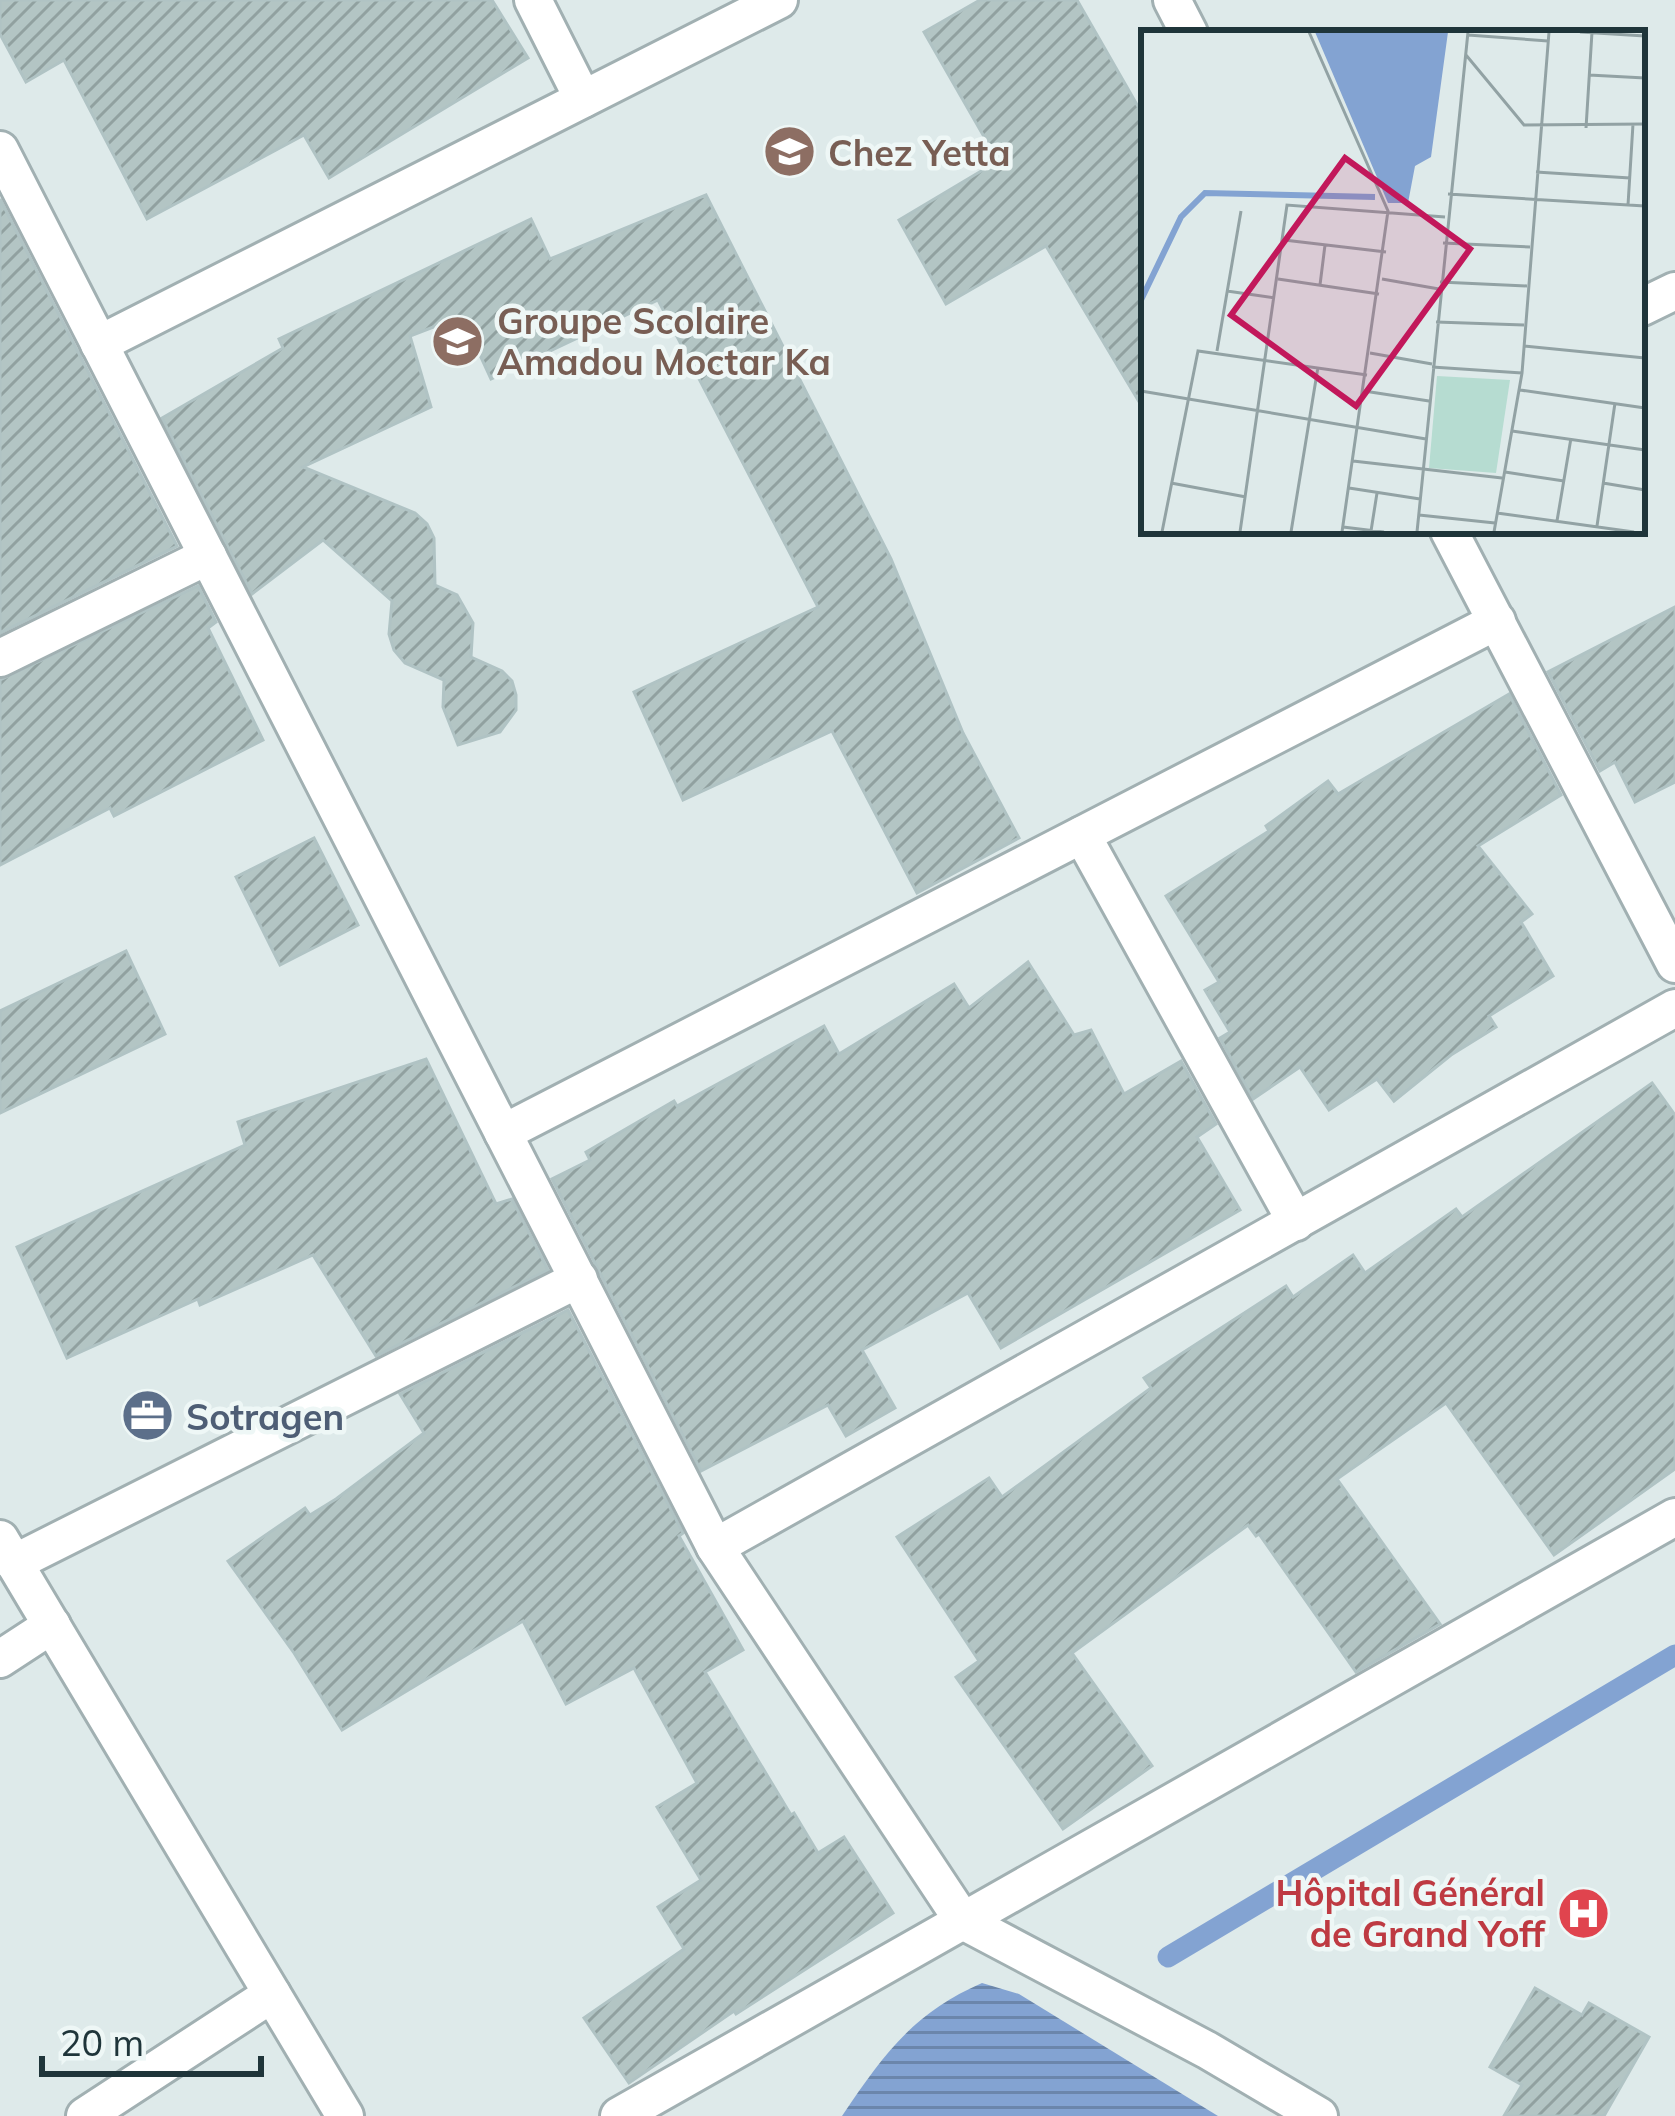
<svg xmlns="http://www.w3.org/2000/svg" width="1675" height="2116" font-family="Mulish,sans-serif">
  <defs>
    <pattern id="water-rules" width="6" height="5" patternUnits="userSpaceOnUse" patternTransform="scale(3)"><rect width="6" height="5" fill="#83a3d2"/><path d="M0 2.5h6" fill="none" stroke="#6b86ab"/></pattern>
    <pattern id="building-hatch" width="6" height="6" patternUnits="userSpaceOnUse" patternTransform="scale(3)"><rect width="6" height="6" fill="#b3c5c4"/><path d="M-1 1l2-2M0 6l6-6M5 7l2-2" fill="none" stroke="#91a1a0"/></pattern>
  </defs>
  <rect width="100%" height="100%" fill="#deeaea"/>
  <!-- water -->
  <path fill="url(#water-rules)" d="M982,1983L1019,1994L1218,2116H842C883,2055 913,2013 982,1983Z"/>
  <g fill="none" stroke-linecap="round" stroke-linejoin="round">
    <!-- stream -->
    <polyline stroke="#83a3d2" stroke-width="21" points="1168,1957 1675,1655"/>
  </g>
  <!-- building -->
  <g fill="url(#building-hatch)" stroke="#b0c3c4" stroke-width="3">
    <polygon points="0,0 492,0 528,58 329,178 304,135 147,219 64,60 26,82 0,34"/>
    <polygon points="980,0 1077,0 1144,117 1144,410 1046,246 946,304 899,220 998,161 924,32"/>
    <polygon points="706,195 891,559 963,733 1019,838 917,893 832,731 683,800 634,692 818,607 658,300 491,379 462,316 410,336 431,407 303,467 415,513 427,524 434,538 435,585 457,595 473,623 471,657 502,671 512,681 516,695 516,710 500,732 458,745 443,707 444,680 405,663 394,650 389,634 392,601 323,540 252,594 162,418 283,348 279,339 531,219 550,259"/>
    <polygon points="0,199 177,546 0,633"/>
    <polygon points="198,586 216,622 208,628 263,740 114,816 110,808 0,865 0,680"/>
    <polygon points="1675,607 1675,782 1635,802 1615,762 1600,771 1548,672"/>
    <polygon points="1509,694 1561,795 1478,846 1532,914 1521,922 1553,976 1489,1016 1496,1027 1451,1055 1394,1101 1377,1079 1329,1110 1300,1067 1253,1099 1220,1038 1230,1032 1205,990 1219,982 1166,896 1269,831 1266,826 1328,781 1338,794"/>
    <polygon points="314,838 358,925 280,965 236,877"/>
    <polygon points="126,951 165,1034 0,1113 0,1011"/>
    <polygon points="1028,962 1074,1035 1091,1030 1124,1094 1181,1061 1216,1124 1197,1137 1240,1210 1001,1348 968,1293 862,1350 895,1408 846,1436 828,1405 701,1471 552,1179 590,1160 586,1152 674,1101 677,1106 824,1026 839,1054 954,984 969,1008"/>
    <polygon points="426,1059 496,1204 512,1199 548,1270 376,1356 313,1255 200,1305 198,1299 67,1358 17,1247 245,1145 238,1122"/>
    <polygon points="1652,1083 1675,1115 1675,1469 1554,1555 1446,1403 1337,1479 1440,1624 1356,1672 1259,1534 1256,1536 1248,1525 1072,1653 1152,1766 1063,1829 956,1677 979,1661 897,1537 989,1478 1002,1497 1151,1388 1144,1378 1286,1286 1293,1297 1353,1255 1365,1273 1456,1209 1462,1217"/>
    <polygon points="568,1310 683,1533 679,1536 743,1650 705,1672 791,1815 794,1813 818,1853 844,1837 893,1913 736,2014 734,2011 629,2083 584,2018 684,1949 658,1907 701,1880 657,1807 697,1783 634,1668 566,1704 523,1621 342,1730 294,1653 228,1561 305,1508 310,1515 336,1499 424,1433 400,1394"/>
    <polygon points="1535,1988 1582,2015 1589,2003 1649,2037 1604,2116 1504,2116 1522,2085 1490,2067"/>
  </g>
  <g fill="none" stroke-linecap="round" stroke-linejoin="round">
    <defs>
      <g id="minor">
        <polyline points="533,0 583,99"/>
        <polyline points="1172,0 1189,33"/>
        <polyline points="0,150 715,1547 963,1921 1207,2050 1319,2116"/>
        <polyline points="1642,307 1675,291"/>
        <polyline points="99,344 779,0"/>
        <polyline points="1449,531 1675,964"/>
        <polyline points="0,658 208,556"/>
        <polyline points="1082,835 1296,1222"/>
        <polyline points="503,1133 1497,621"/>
        <polyline points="0,1539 345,2116"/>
        <polyline points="715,1547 1675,1008"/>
        <polyline points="14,1563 579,1279"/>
        <polyline points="0,1659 52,1625"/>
        <polyline points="85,2116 272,1994"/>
        <polyline points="619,2116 1675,1517"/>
      </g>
    </defs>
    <!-- minor casing -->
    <use href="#minor" stroke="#a1b0b2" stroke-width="42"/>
    <!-- minor -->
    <use href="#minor" stroke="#fff" stroke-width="36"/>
  </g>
  <!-- icons -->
  <defs>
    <symbol id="school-disc" viewBox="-11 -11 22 22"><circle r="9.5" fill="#8d6e63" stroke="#eef7f6"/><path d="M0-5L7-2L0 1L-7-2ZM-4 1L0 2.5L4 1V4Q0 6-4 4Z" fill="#fff"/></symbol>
    <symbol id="office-disc" viewBox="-11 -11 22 22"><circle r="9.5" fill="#5c6f8a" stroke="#eef7f6"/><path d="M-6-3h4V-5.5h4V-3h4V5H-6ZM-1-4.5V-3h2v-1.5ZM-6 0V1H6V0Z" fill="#fff"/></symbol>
    <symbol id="hospital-disc" viewBox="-11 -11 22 22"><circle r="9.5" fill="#e0444e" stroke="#eef7f6"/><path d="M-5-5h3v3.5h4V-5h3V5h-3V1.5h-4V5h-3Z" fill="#fff"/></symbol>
  </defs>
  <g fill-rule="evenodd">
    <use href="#school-disc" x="760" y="122" width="59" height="59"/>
    <use href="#school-disc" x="428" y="312" width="59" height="59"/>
    <use href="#office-disc" x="118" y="1386" width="59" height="59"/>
    <use href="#hospital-disc" x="1554" y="1884" width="59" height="59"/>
  </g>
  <g text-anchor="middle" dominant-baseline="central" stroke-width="9" stroke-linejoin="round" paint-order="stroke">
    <!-- education labels -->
    <g font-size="36" font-weight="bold" fill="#785e54" stroke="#eef7f6" text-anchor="start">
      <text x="828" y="152">Chez Yetta</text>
      <text x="497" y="320">Groupe Scolaire<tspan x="497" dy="41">Amadou Moctar Ka</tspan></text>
    </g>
    <!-- service labels -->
    <g font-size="36" font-weight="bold" fill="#4e5e75" stroke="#eef7f6" text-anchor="start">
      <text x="186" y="1416">Sotragen</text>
    </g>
    <!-- health labels -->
    <g font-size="36" font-weight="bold" fill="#be3a42" stroke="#eef7f6" text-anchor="end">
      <text x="1545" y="1892">Hôpital Général<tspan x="1545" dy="41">de Grand Yoff</tspan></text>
    </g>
  </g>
  <!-- overview -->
  <g transform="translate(1141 30)">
    <rect width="504" height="504" fill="#deeaea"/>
    <path d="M296,346L369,350L355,443L288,438Z" fill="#b6dcd1"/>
    <path d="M174,2H307L290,127L274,136L267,173H247Z" fill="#83a3d2"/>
    <path fill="none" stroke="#83a3d2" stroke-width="6" d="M0,270L40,187L64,163L234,167"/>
    <path fill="none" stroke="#92a2a4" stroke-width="3" d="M168,2L247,181L201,502M439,2L504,6M327,5L407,11M325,25L383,95L504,94M448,45L504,48M445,98L451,2M395,142L489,148M307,164L504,176M487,175L492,94M143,210L245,222M302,213L389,217M137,249L238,264M241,249L298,259M299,252L386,256M179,255L184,215M86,261L134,268M295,292L383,295M383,316L504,328M76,321L100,181M229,323L291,334M291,337L381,343M379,360L504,378M0,361L285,409M223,361L288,371M371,401L504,420M212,431L361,448M364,442L423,451M30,453L105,467M462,453L504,460M208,458L279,469M356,483L493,502M278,485L354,493M416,491L430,408M456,496L474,373M202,497L243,502M230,501L236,463M21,502L57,321L226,345M99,502L146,175L304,187M150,502L177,337M276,502L327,2M353,502L381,343L408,2"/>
    <path fill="#c2185b" fill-opacity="0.15" stroke="#c2185b" stroke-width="6" d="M204,128L329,219L215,376L90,285Z"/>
    <rect width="504" height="504" fill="none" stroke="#1f353a" stroke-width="6"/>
  </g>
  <!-- scale -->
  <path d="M42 2056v18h219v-18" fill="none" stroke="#1f353a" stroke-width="6"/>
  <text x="60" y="2056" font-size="36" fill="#1f353a" stroke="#eef7f6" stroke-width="9" paint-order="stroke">20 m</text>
</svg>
